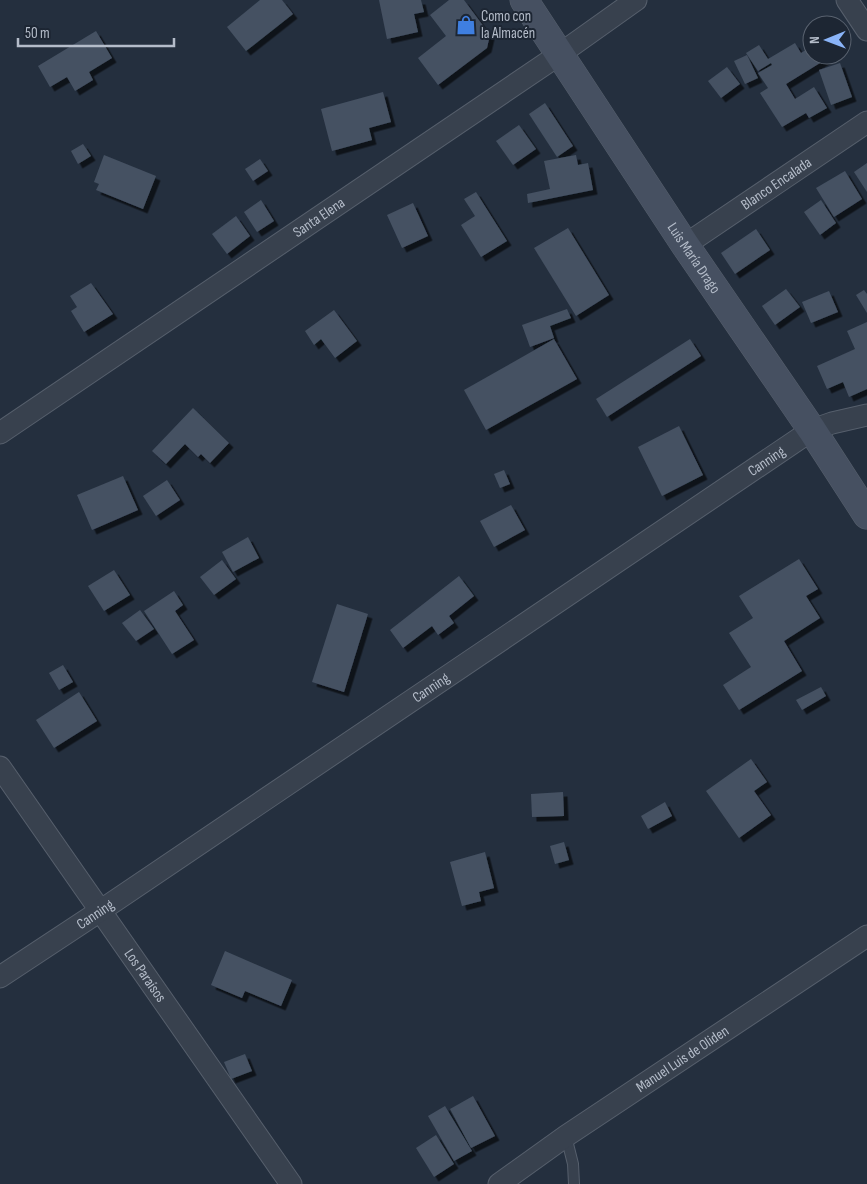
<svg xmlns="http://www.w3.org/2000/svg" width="867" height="1184" font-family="'Sofia Sans Condensed',sans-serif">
  <defs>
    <filter id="shadow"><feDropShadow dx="4.5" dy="4.5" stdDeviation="0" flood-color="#0009"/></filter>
  </defs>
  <rect width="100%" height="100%" fill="#242f3e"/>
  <!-- building -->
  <g fill="#455162" filter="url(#shadow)">
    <polygon points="260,0 282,0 293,14 246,51 227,27"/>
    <polygon points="379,0 421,0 424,12 414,14 418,32 387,39"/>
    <polygon points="449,0 464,0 490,35 487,48 438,85 418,58 446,36 430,15"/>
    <polygon points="96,31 112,58 89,72 93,80 75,91 67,77 50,87 38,66"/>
    <polygon points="795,43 801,53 812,46 812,55 833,55 786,84 795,99 814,87 827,108 809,118 806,113 782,127 760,93 768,88 758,73 772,65 771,63 758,71 746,53 759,45 768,59"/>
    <polygon points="747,55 758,78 745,84 734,61"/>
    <polygon points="840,63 852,97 831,105 819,70"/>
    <polygon points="727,67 740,84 721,98 708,81"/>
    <polygon points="383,92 391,122 369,128 372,140 332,151 321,109"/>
    <polygon points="545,103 573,146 557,157 529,114"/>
    <polygon points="519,125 536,149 513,165 496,141"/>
    <polygon points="83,144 91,156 78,164 71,151"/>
    <polygon points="104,155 156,176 143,209 96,190 99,184 94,182"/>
    <polygon points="576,155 578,165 588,163 593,190 528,203 527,194 550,189 544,161"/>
    <polygon points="260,159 268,171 253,181 245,169"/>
    <polygon points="867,163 867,192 854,172"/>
    <polygon points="845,171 862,199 834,217 816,188"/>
    <polygon points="476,192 507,241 481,257 461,225 475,216 464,199"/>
    <polygon points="261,200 274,221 257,232 244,212"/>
    <polygon points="821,200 836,223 820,235 804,212"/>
    <polygon points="413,203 428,236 402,248 387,215"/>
    <polygon points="236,216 250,236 227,254 212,234"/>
    <polygon points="568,228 609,295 576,316 534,248"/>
    <polygon points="756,229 770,250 735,274 721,253"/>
    <polygon points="91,283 113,314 84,332 71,311 77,307 70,296"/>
    <polygon points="786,289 800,307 775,325 762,306"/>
    <polygon points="864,290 867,294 867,313 856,295"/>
    <polygon points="829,291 838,312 811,323 802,302"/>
    <polygon points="567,309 571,318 550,326 554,338 530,347 522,325"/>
    <polygon points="334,310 357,341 335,358 321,339 314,345 305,331"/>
    <polygon points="867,322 867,389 849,397 843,382 827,389 817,366 855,349 847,331"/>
    <polygon points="554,339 577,379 486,430 464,390"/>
    <polygon points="690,339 701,356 607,417 596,399"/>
    <polygon points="193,408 229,443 210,463 201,454 198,457 185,444 166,464 152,451"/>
    <polygon points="679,426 703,475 662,496 638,447"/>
    <polygon points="504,470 510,484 500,488 494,474"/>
    <polygon points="123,476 138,510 92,530 77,495"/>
    <polygon points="167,480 180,500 156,516 143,496"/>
    <polygon points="511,505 525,530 494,547 480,521"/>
    <polygon points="248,537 259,558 233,572 222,552"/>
    <polygon points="799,559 818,589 806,596 820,618 784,641 802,671 739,710 723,685 751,667 729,633 753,618 739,596"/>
    <polygon points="222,560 236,579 214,595 200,577"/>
    <polygon points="114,570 130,595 104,611 88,586"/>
    <polygon points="459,576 474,596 449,616 454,623 438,635 432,626 403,648 390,630"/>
    <polygon points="174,591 183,605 175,611 194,640 172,654 144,611"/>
    <polygon points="337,604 368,614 344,692 312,682"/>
    <polygon points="140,610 154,629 136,641 122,623"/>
    <polygon points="63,665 73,682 59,690 49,673"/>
    <polygon points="821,687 826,696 802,710 796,700"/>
    <polygon points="79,692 97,721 54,748 36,720"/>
    <polygon points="751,759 767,782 754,791 771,815 739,838 706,791"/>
    <polygon points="563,792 564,816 532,817 531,794"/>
    <polygon points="665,802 672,816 648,829 641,816"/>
    <polygon points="564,842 569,860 555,864 550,846"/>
    <polygon points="485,852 494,888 479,892 481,901 462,906 450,862"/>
    <polygon points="225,951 292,980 281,1006 245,991 242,998 211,985"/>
    <polygon points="245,1054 252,1071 231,1079 224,1062"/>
    <polygon points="473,1096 495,1136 471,1148 450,1109"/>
    <polygon points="445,1106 472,1151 454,1161 428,1116"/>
    <polygon points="436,1135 454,1164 434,1177 416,1148"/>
  </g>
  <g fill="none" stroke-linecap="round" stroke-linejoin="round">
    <defs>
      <polyline id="service" points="566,1136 573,1164 574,1184"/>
      <g id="minor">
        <polyline points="847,0 867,30"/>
        <path id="s1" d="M685,245L867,122"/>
        <path id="s2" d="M0,433L560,54L636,0"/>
        <path id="s3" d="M0,767L291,1184"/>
        <path id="s4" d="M0,977L100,911L812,430L832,423L867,415"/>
        <path id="s5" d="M499,1184L566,1136L867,936"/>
      </g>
      <g id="secondary">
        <path id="s6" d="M524,0L685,245L812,430L867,515"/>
      </g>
    </defs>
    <!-- service casing -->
    <use href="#service" stroke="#565f6c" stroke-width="12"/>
    <!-- minor casing -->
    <use href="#minor" stroke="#565f6c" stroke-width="23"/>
    <!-- secondary casing -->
    <use href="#secondary" stroke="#565f6c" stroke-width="29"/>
    <!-- service -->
    <use href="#service" stroke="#38414e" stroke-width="10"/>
    <!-- minor -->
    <use href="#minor" stroke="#38414e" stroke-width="21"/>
    <!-- secondary -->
    <use href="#secondary" stroke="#465061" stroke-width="28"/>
  </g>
  <!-- icons -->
  <defs>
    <symbol id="shop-bare" viewBox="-9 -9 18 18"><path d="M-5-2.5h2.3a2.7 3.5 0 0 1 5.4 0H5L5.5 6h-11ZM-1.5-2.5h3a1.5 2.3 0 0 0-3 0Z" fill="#3f7fe0" stroke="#1d2633" stroke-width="2.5" paint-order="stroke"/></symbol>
  </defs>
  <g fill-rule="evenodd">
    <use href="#shop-bare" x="452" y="11" width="28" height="28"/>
  </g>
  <g text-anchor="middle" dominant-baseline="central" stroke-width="4" stroke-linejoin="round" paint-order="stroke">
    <!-- poi labels -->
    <g font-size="15" fill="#b4bcc9" stroke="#1d2633" text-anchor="start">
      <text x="481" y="16">Como con<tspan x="481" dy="17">la Almacén</tspan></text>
    </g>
    <!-- street labels -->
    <g font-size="15" fill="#b4bcc9" stroke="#1d2633">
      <text stroke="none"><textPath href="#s1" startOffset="110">Blanco Encalada</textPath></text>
      <text stroke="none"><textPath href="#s2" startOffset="385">Santa Elena</textPath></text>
      <text stroke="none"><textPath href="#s6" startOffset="309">Luis María Drago</textPath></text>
      <text stroke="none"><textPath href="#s4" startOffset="924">Canning</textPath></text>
      <text stroke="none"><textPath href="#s4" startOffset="519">Canning</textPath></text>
      <text stroke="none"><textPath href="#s4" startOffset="114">Canning</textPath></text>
      <text stroke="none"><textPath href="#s3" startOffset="254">Los Paraísos</textPath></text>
      <text stroke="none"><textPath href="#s5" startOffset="222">Manuel Luis de Oliden</textPath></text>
    </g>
  </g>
  <!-- north arrow -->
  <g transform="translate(827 40) rotate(269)"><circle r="24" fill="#1d2633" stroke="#59626f"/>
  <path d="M0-4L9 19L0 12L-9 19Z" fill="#8ab4f8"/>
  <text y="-8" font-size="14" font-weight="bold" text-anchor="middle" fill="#b4bcc9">N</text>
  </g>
  <!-- scale -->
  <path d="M18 38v8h156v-8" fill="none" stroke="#b4bcc9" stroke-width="2.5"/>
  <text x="25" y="38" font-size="15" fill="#b4bcc9" stroke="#1d2633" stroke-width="4" paint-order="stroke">50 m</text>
</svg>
